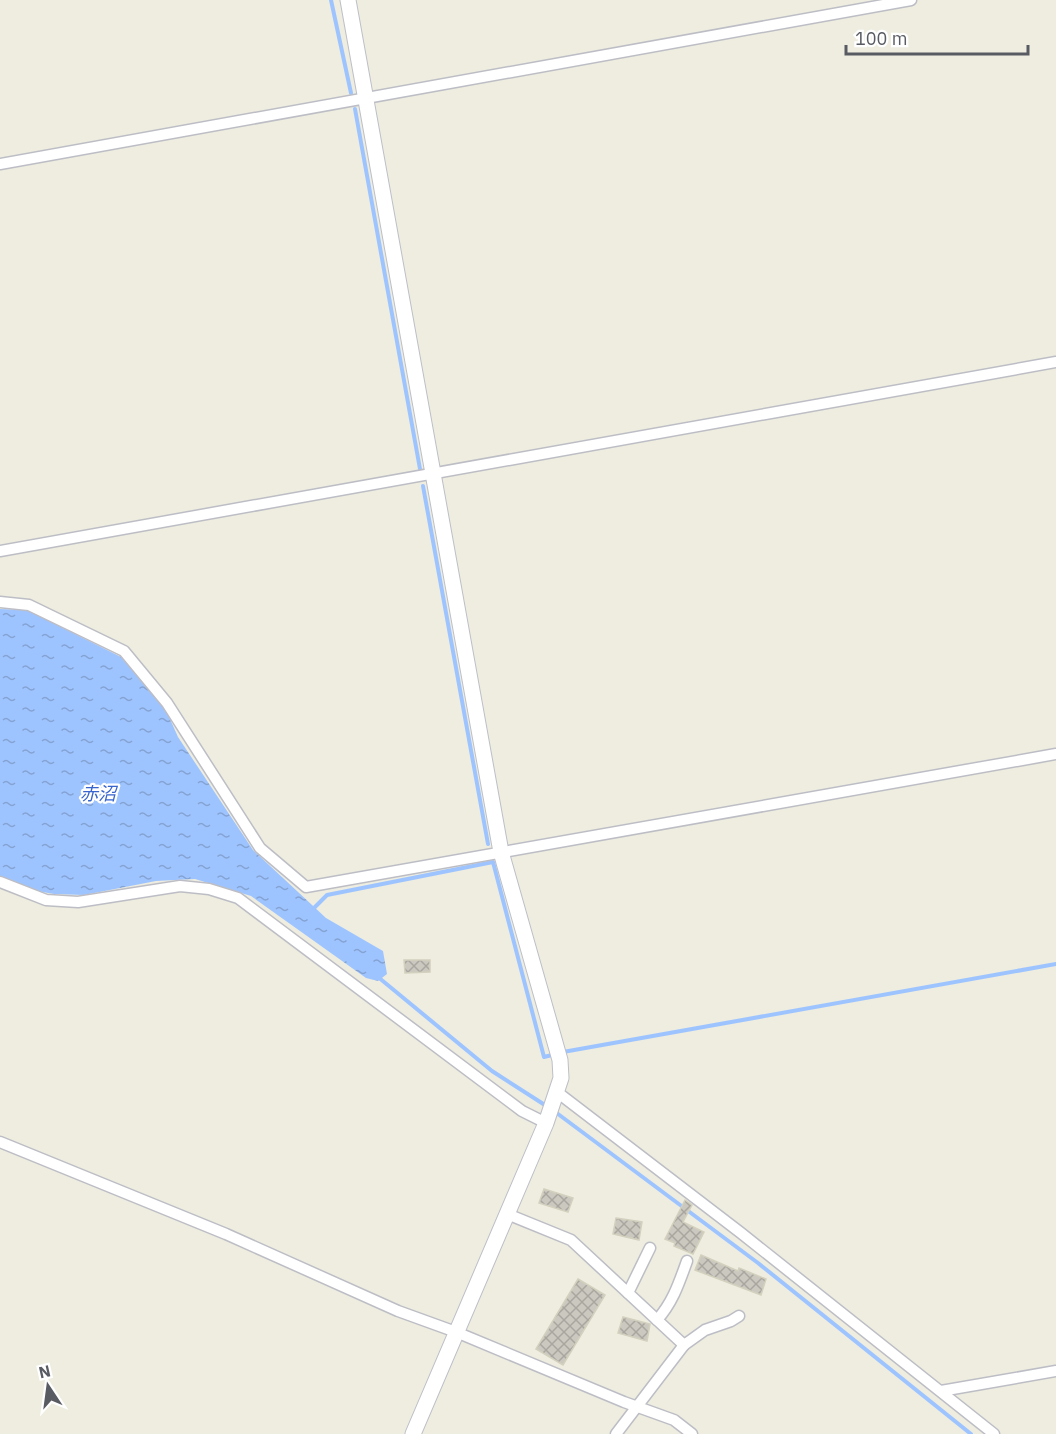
<svg xmlns="http://www.w3.org/2000/svg" width="1056" height="1434" font-family="'IBM Plex Sans','Noto Sans JP',sans-serif">
  <defs>
    <pattern id="water-ripples" width="26" height="14" patternUnits="userSpaceOnUse" patternTransform="scale(1.5)"><rect width="26" height="14" fill="#9ec4ff"/><path d="M2 4q2-2 4 0t4 0M15 11q2-2 4 0t4 0" fill="none" stroke="#84a2d2"/></pattern>
    <pattern id="building-cross-hatch" width="8" height="8" patternUnits="userSpaceOnUse" patternTransform="scale(1.5)"><rect width="8" height="8" fill="#cbc9bf"/><path d="M0 0l8 8M0 8l8-8" fill="none" stroke="#a8a69f"/></pattern>
  </defs>
  <rect width="100%" height="100%" fill="#eeede0"/>
  <!-- water -->
  <polygon fill="url(#water-ripples)" points="0,609 27,610 121,657 166,710 178,737 253,850 326,918 383,951 387,974 378,981 366,978 251,896 195,879 156,881 84,895 54,894 31,890 0,877"/>
  <g fill="none" stroke-linecap="round" stroke-linejoin="round">
    <!-- stream -->
    <g stroke="#9ec4ff" stroke-width="4">
      <polyline points="331,0 351,93"/>
      <polyline points="355,109 420,469"/>
      <polyline points="423,486 488,844"/>
      <polyline points="312,910 327,895 493,862 544,1057 556,1054"/>
      <polyline points="378,977 492,1071 548,1107"/>
      <polyline points="563,1052 1056,964"/>
      <polyline points="554,1111 758,1263 971,1434"/>
    </g>
  </g>
  <!-- building -->
  <g fill="url(#building-cross-hatch)" stroke="#d3d0be" stroke-width="1.5">
    <polygon points="404,960 430,960 430,972 405,973"/>
    <polygon points="544,1189 573,1198 568,1212 539,1203"/>
    <polygon points="685,1200 692,1205 683,1222 704,1232 693,1254 674,1246 675,1243 665,1239"/>
    <polygon points="616,1218 642,1222 639,1240 613,1234"/>
    <polygon points="701,1255 738,1271 739,1268 766,1279 761,1295 695,1270"/>
    <polygon points="578,1279 605,1295 563,1365 536,1349"/>
    <polygon points="623,1317 650,1324 647,1341 618,1333"/>
  </g>
  <g fill="none" stroke-linecap="round" stroke-linejoin="round">
    <defs>
      <g id="street">
        <polyline points="0,164 911,0"/>
        <polyline points="0,551 1056,362"/>
        <polyline points="0,602 29,605 124,651 167,703 260,848 306,887 1056,754"/>
        <polyline points="0,882 46,900 78,902 180,886 209,889 238,898 522,1111 546,1123"/>
        <polyline points="557,1092 741,1233 994,1434"/>
        <polyline points="0,1142 226,1234 398,1311 456,1332 624,1402 674,1420 692,1434"/>
        <polyline points="507,1214 571,1240 684,1345 705,1330 731,1321 739,1316"/>
        <polyline points="628,1293 650,1248"/>
        <path d="M657,1320C673,1302 679,1283 687,1261"/>
        <polyline points="941,1391 1056,1371"/>
        <polyline points="616,1434 684,1345"/>
      </g>
      <polyline id="secondary" points="348,0 501,852 560,1060 561,1078 546,1123 413,1434"/>
    </defs>
    <!-- street casing -->
    <use href="#street" stroke="#bdbec5" stroke-width="13"/>
    <!-- secondary casing -->
    <use href="#secondary" stroke="#bdbfc8" stroke-width="17"/>
    <!-- street -->
    <use href="#street" stroke="#fff" stroke-width="10"/>
    <!-- secondary -->
    <use href="#secondary" stroke="#fff" stroke-width="15"/>
  </g>
  <g text-anchor="middle" dominant-baseline="central" stroke-width="4.5" stroke-linejoin="round" paint-order="stroke">
    <!-- water labels -->
    <g font-size="18" font-style="italic" fill="#3765cd" stroke="#fff">
      <text x="98" y="793">赤沼</text>
    </g>
  </g>
  <!-- north arrow -->
  <g transform="translate(48 1386) rotate(347)" stroke="#ffffff" stroke-width="4.5" paint-order="stroke">
  <path d="M0-4.5L10 22L0 15L-10 22Z" fill="#595b63"/>
  <text y="-9" font-size="16" font-weight="bold" text-anchor="middle" fill="#595b63">N</text>
  </g>
  <!-- scale -->
  <path d="M846 45v9h182v-9" fill="none" stroke="#595b63" stroke-width="3"/>
  <text x="855" y="45" font-size="18" fill="#595b63" stroke="#ffffff" stroke-width="4.5" paint-order="stroke">100 m</text>
</svg>
